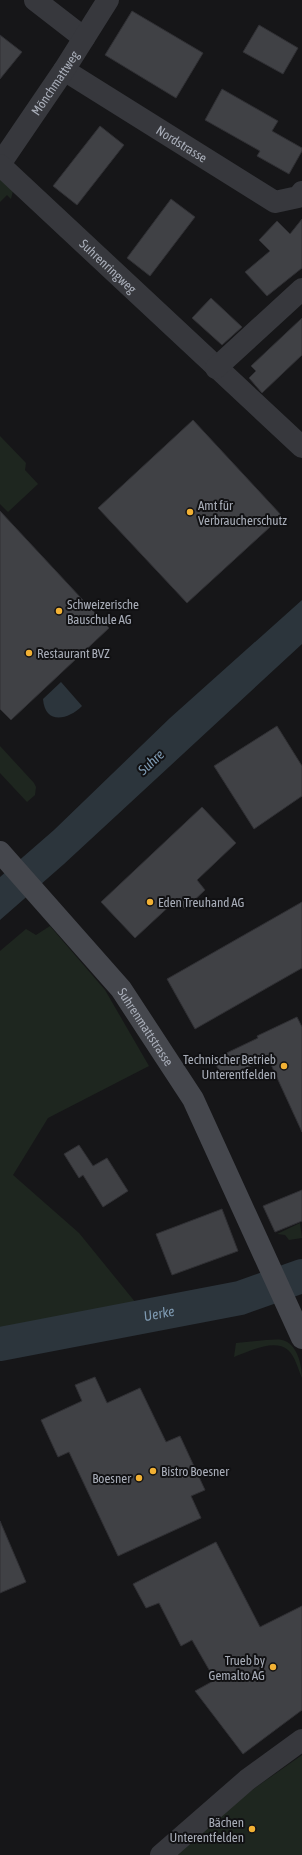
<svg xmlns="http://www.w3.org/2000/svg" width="302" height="1855" font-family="'Asap Condensed',sans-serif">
  <rect width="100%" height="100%" fill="#161618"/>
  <!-- green -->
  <g fill="#1e261f">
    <polygon points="0,176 15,183 11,199 7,195 0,202"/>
    <polygon points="0,436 26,463 25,470 38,484 8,512 0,504"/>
    <polygon points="0,746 34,783 36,787 35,795 27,802 0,773"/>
    <polygon points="50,926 105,990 149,1066 48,1118 13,1175 79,1233 140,1308 0,1331 0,951 26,929 36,935"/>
    <polygon points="300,1223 302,1238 289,1240 285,1235 277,1234"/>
    <path d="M266,1340C271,1340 277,1339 282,1340C297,1343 302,1365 302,1378C298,1369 295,1356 288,1350C274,1338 248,1352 234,1357L236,1343Z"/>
    <polygon points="302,1755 302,1855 173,1855 232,1804"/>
  </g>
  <!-- water -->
  <g fill="#2c353c">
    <polygon points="302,600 302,644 64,864 0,920 0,877 54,830 170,718"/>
    <path d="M61,682L82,706C68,720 45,725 43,699Z"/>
  </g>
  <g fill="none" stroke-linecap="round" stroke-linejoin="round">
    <!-- river -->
    <path stroke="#2c353c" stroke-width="34" id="s1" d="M0,1344L240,1298L302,1276"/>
  </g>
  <!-- building -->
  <g fill="#404145" stroke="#303034">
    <polygon points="132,11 203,53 176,98 105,55"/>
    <polygon points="259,25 298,48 283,74 243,52"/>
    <polygon points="0,35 22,52 0,79"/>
    <polygon points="222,89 278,121 272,131 302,148 302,151 289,174 257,156 260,151 205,120"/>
    <polygon points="100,126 124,145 77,205 53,186"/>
    <polygon points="171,199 195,217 150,276 127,258"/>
    <polygon points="302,219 302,268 267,296 245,272 270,251 259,240 277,221 290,234"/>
    <polygon points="211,298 242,327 222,345 192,318"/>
    <polygon points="302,318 302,355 262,393 249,378 256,371 251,366"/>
    <polygon points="193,420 282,516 187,603 98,508"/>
    <polygon points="0,511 109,628 11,720 0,709"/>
    <polygon points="277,726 302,766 302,796 254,829 214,766"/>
    <polygon points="202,807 236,843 197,880 205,890 185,909 176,900 135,938 101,902"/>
    <polygon points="302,902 302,968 195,1029 167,979"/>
    <polygon points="297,1017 302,1027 302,1132 268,1058 222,1079 214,1059 258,1038 257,1036"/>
    <polygon points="79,1145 93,1166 107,1158 128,1191 103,1207 83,1175 79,1178 64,1154"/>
    <polygon points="302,1190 302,1221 275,1232 263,1206"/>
    <polygon points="222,1209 238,1251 172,1275 156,1234"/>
    <polygon points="95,1377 107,1403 140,1388 166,1442 180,1436 205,1490 191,1496 201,1518 118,1556 69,1452 58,1457 41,1420 82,1401 75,1385"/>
    <polygon points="0,1521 26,1582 0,1593"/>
    <polygon points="216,1542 260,1627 302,1606 302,1710 243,1754 195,1691 215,1680 192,1640 181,1646 159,1603 146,1608 133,1584"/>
  </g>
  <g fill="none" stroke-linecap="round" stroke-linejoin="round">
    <!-- street -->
    <g stroke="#37383d" stroke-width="22">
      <polyline points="35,0 84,38"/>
      <path id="s2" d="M64,70L275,202L298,197L302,192"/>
      <path id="s3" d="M0,164L64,70L108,0"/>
      <path id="s4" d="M0,165L302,447"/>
      <polyline points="216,368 302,289"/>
      <polyline points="161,1855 247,1780 302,1740"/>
    </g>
    <!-- secondary -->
    <path stroke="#45474d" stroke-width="22" id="s5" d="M0,852L121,989L193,1099L302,1338"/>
  </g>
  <!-- markers -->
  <g fill="#f2b134" stroke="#111113" stroke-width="1.5">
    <circle cx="190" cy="512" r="4"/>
    <circle cx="59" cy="611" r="4"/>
    <circle cx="29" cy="653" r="4"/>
    <circle cx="150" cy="902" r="4"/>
    <circle cx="284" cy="1066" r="4"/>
    <circle cx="153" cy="1471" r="4"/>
    <circle cx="139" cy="1478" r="4"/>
    <circle cx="273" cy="1667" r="4"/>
    <circle cx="252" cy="1829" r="4"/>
  </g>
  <g text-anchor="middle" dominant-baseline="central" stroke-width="4" stroke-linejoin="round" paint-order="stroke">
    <!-- street labels -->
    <g font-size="13" fill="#a8adb8" stroke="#111113">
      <text stroke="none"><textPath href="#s3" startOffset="98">Mönchmattweg</textPath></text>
      <text stroke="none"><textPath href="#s2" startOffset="139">Nordstrasse</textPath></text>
      <text stroke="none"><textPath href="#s4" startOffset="148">Suhrenringweg</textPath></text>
      <text stroke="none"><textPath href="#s5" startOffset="228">Suhrenmattstrasse</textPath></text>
    </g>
    <!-- poi labels -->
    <g font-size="13" fill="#a8adb8" stroke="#111113" text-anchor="start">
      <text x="198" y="505">Amt für<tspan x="198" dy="15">Verbraucherschutz</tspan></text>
      <text x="67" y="604">Schweizerische<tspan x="67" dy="15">Bauschule AG</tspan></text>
      <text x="37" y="653">Restaurant BVZ</text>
      <text x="158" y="902">Eden Treuhand AG</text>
      <text x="276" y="1059" text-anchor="end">Technischer Betrieb<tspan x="276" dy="15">Unterentfelden</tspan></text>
      <text x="161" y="1471">Bistro Boesner</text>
      <text x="131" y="1478" text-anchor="end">Boesner</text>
      <text x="265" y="1660" text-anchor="end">Trueb by<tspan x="265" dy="15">Gemalto AG</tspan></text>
      <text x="244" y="1822" text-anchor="end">Bächen<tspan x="244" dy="15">Unterentfelden</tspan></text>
    </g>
    <!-- water labels -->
    <g font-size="14" font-style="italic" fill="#7f9bb3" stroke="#111113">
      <text transform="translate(151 762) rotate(-43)">Suhre</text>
      <text stroke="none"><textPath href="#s1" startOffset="162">Uerke</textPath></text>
    </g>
  </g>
</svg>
